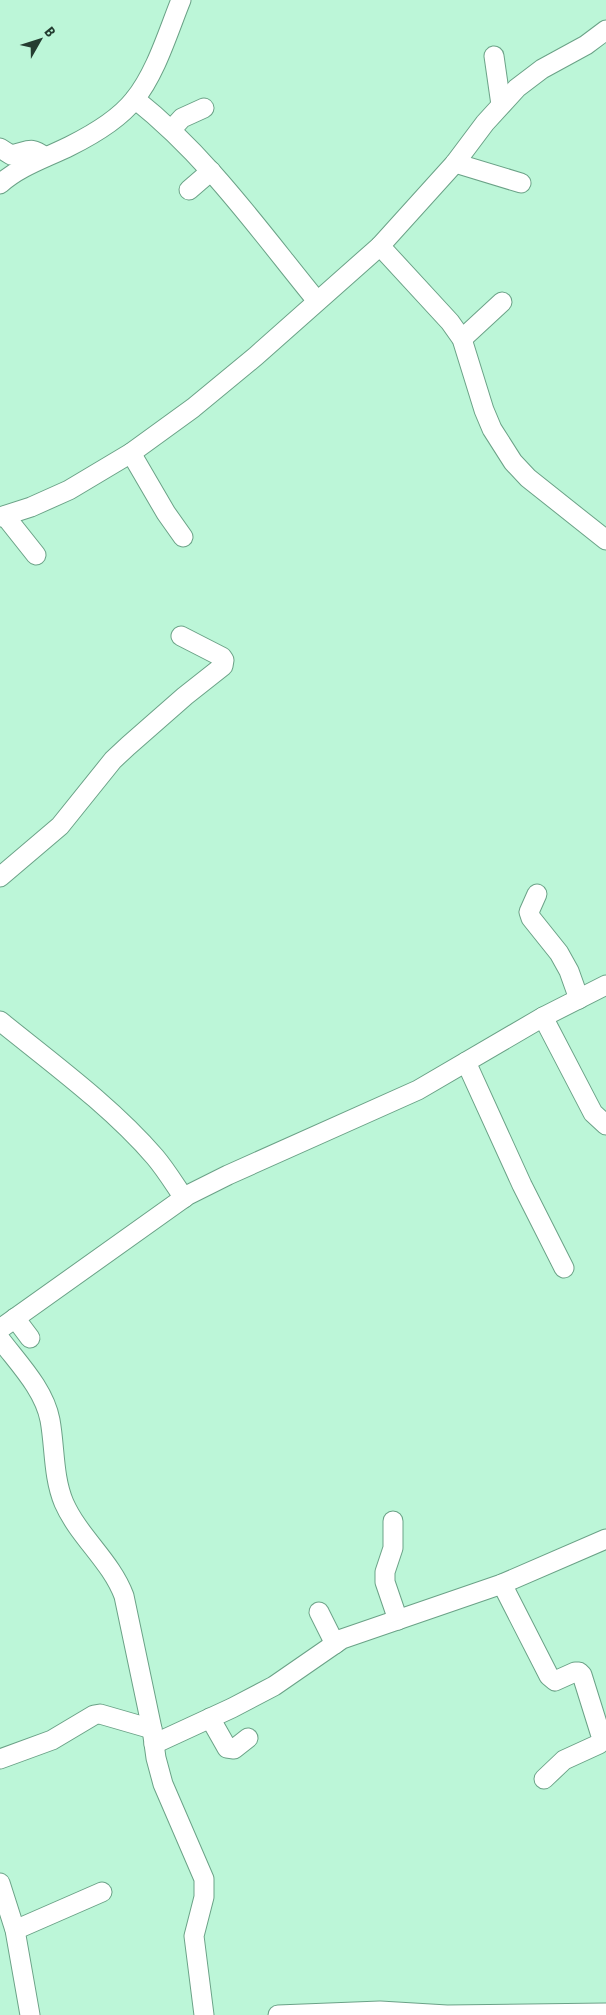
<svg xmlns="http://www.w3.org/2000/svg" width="606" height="2015" font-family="'Roboto Condensed',sans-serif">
  <rect width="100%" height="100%" fill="#bcf6d8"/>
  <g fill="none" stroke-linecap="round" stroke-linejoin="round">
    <defs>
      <g id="minor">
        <polyline points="494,56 501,105"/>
        <path d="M135,99C207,156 259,230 317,301"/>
        <polyline points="172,129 182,118 204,108"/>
        <path d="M0,148L11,155C28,152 30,145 45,157"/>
        <polyline points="455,163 521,183"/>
        <path d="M0,184C20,166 46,158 70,146C92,135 119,119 134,100C156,73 168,32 181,0"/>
        <polyline points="189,190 211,171"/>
        <polyline points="380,246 450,322 462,339 484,410 492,429 513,462 528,478 606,540"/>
        <polyline points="462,339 502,302"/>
        <polyline points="131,453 166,513 183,537"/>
        <polyline points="5,516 36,555"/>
        <polyline points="0,517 31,507 69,490 131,453 193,408 256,356 380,246 455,163 485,123 517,88 542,69 586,45 606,30"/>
        <polyline points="0,877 60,826 113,760 128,746 185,696 223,666 224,660 222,657 181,636"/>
        <polyline points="537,894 529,912 531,918 559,953 569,971 579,999"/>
        <polyline points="543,1017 593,1113 606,1125"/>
        <path d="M0,1021C52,1063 112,1107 155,1157C166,1170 175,1185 184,1198"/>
        <polyline points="466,1062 522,1185 564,1268"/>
        <polyline points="15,1318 30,1338"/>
        <polyline points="0,1329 188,1195 228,1175 418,1090 543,1017 606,985"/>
        <path d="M0,1339C18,1363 44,1389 50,1420C55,1447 53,1477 64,1503C79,1537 111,1561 124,1596L152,1729L156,1758L163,1784L204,1879V1897L194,1936L204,2015"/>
        <polyline points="393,1521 393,1548 385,1572 385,1582 398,1620"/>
        <polyline points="502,1584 549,1676 555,1681 575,1672 579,1672 582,1675 602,1739 599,1744 564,1760 544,1779"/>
        <polyline points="319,1612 335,1644"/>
        <polyline points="210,1718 227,1748 234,1749 248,1738"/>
        <polyline points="154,1744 232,1708 274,1686 342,1639 502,1584 606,1539"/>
        <polyline points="0,1759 52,1740 94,1715 100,1714 152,1729"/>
        <polyline points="0,1883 15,1930 30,2015"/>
        <polyline points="15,1930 102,1892"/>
        <polyline points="278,2015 380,2011 447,2015 606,2013"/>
      </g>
    </defs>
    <!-- minor casing -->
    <use href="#minor" stroke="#6ba287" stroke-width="21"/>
    <!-- minor -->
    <use href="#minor" stroke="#fff" stroke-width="19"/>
  </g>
  <!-- north arrow -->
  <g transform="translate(40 40) rotate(51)" stroke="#bcf6d8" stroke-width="4" paint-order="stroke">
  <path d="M0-4L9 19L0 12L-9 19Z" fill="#243c30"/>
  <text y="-8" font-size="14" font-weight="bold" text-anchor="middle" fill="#243c30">B</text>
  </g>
</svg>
